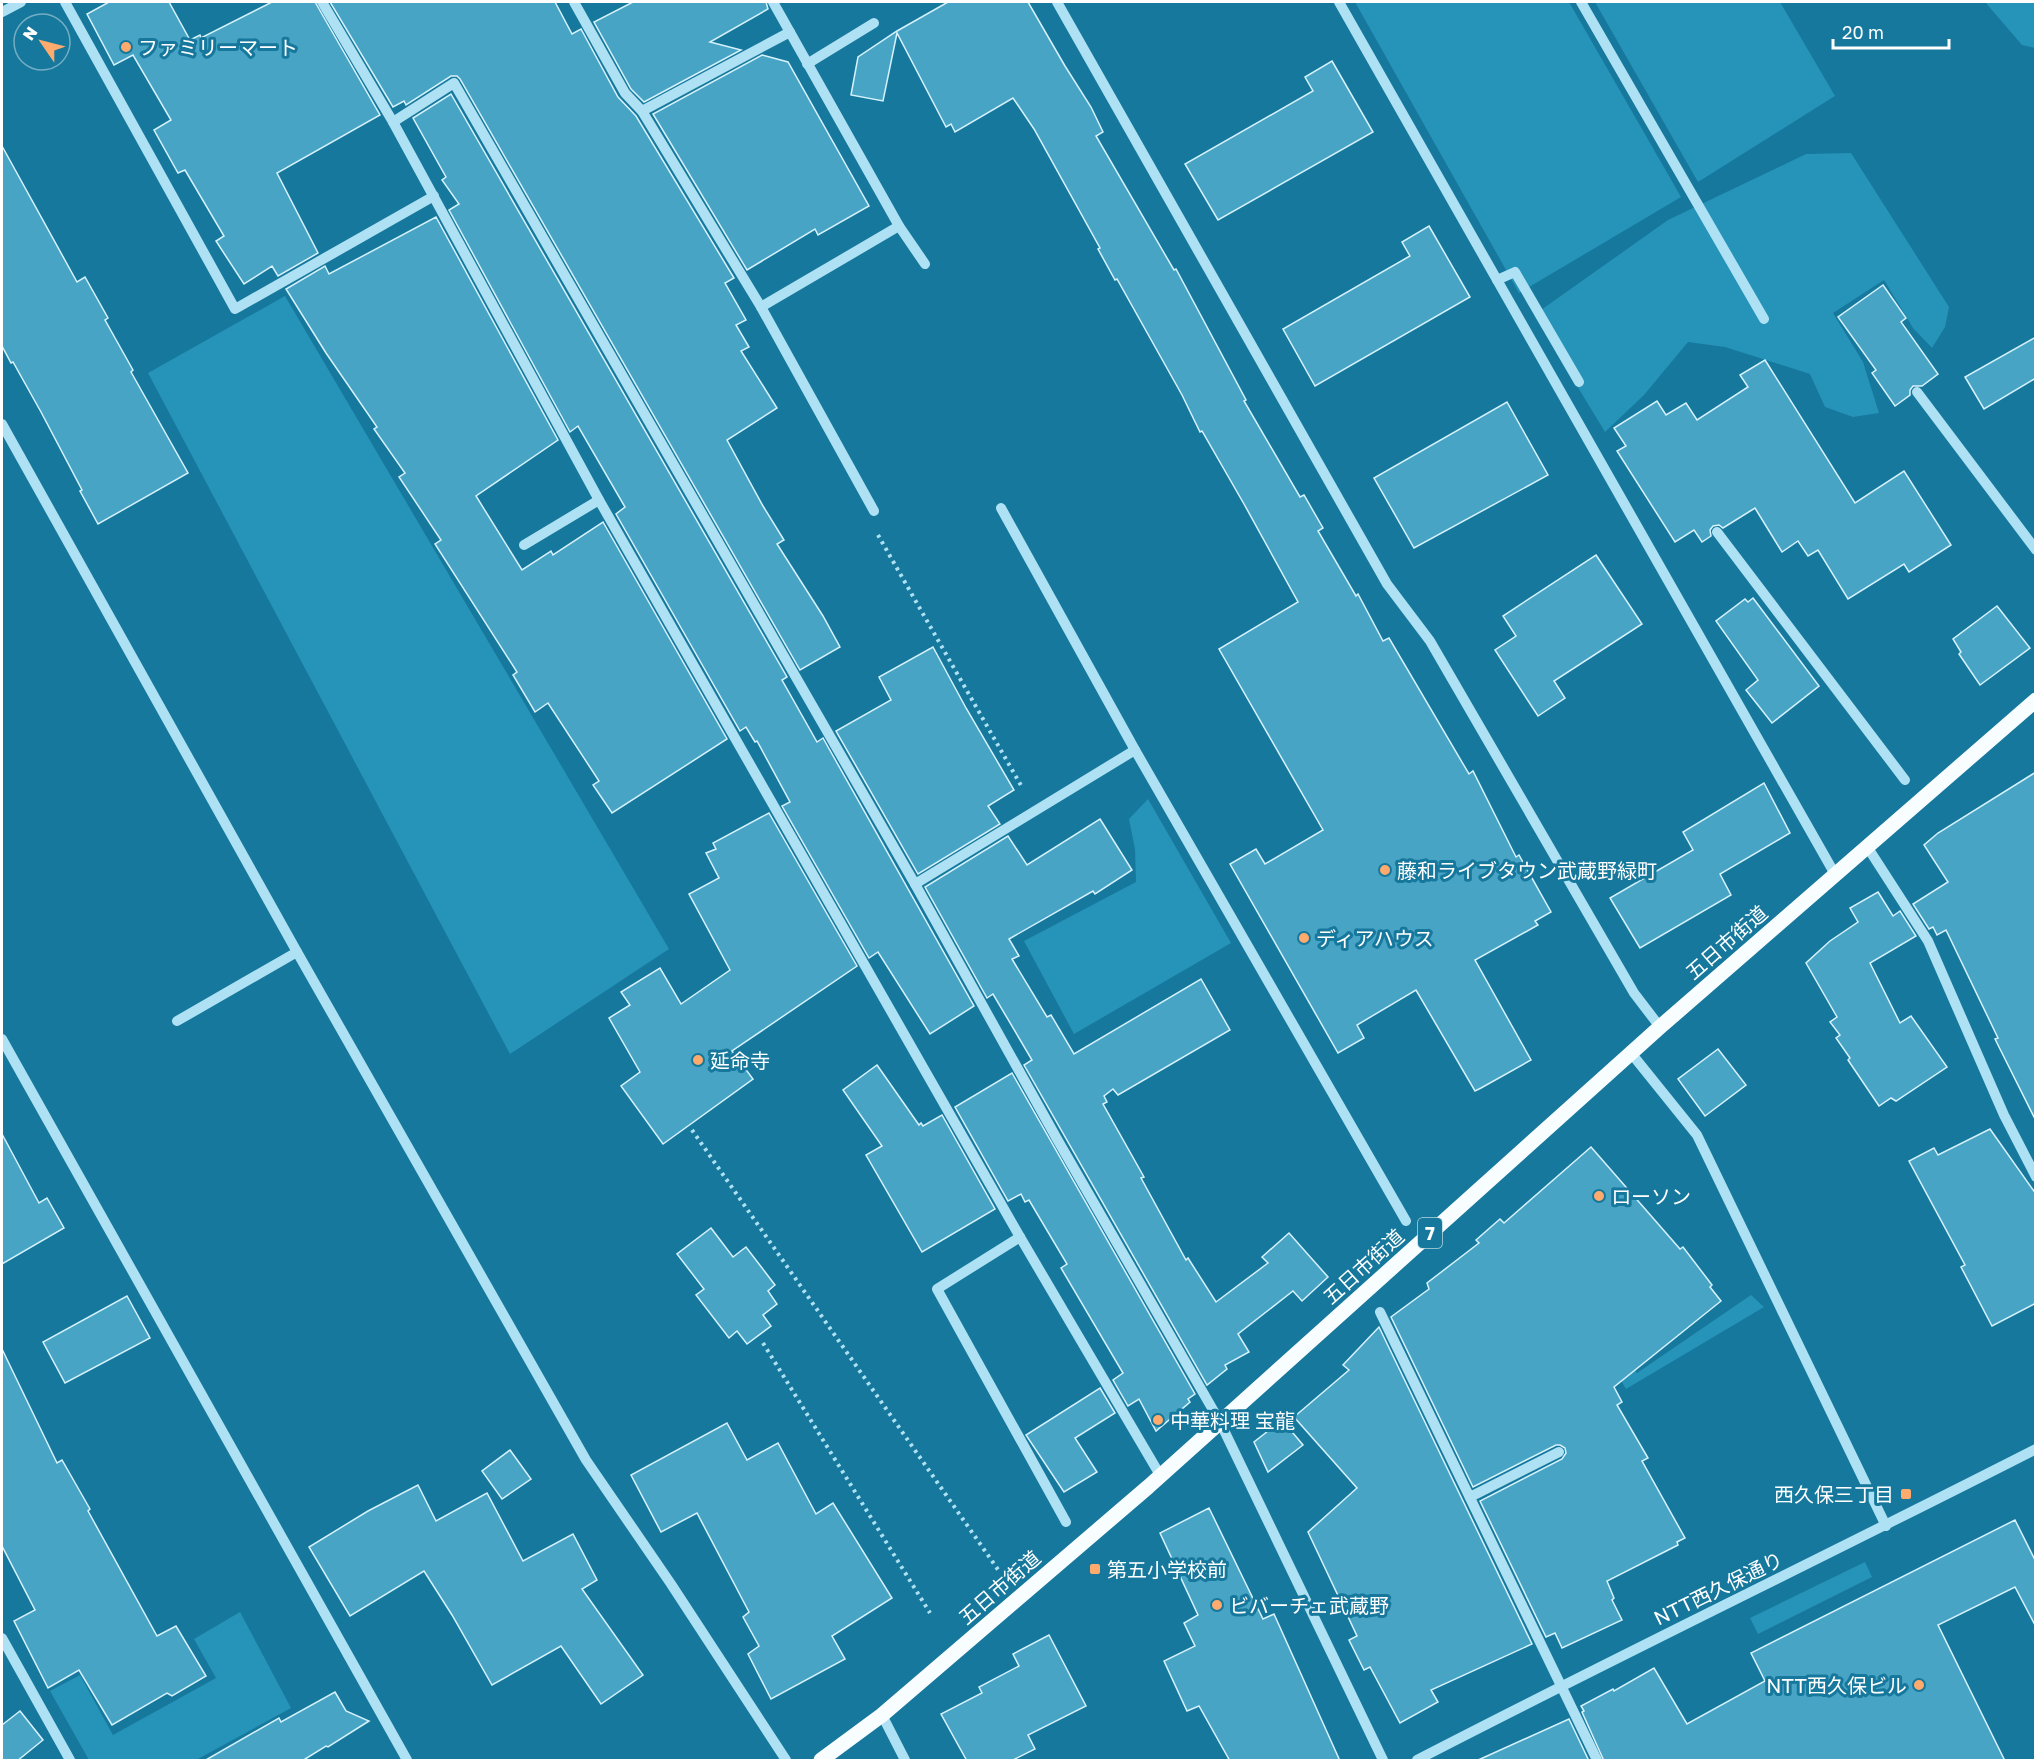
<svg xmlns="http://www.w3.org/2000/svg" width="2037" height="1762" font-family="'Golos Text','Noto Sans JP',sans-serif">
  <rect width="100%" height="100%" fill="#16789c"/>
  <!-- green -->
  <g fill="#2693b9">
    <polygon points="1355,2 1569,2 1681,197 1519,293"/>
    <polygon points="1595,2 1780,2 1835,96 1698,182"/>
    <polygon points="1985,2 2035,2 2035,48 2022,45"/>
    <polygon points="1851,153 1949,307 1945,327 1932,348 1913,328 1884,280 1833,313 1863,362 1879,413 1853,417 1825,407 1810,374 1725,347 1688,342 1644,395 1605,432 1534,315 1668,220 1806,154"/>
    <polygon points="285,296 669,949 510,1054 148,373"/>
    <polygon points="1148,799 1231,943 1074,1034 1024,941 1136,882 1135,849 1129,819"/>
    <polygon points="1751,1295 1764,1307 1626,1389 1586,1321 1594,1317 1637,1373"/>
    <polygon points="1865,1562 1872,1577 1758,1634 1750,1618"/>
    <polygon points="240,1612 291,1708 196,1760 89,1760 50,1691 80,1675 113,1735 216,1678 194,1639"/>
  </g>
  <!-- building -->
  <g fill="#48a4c5" stroke="#d5f2fd" stroke-width="1.5">
    <polygon points="109,2 169,2 190,40 200,35 201,38 272,2 315,2 380,115 277,173 318,253 278,276 272,266 244,284 216,241 224,236 185,170 178,173 154,130 171,120 133,55 114,65 87,14"/>
    <polygon points="330,2 555,2 572,34 581,29 618,97 636,116 734,278 725,283 746,320 736,325 749,347 741,351 777,408 727,440 763,506 784,540 777,544 823,616 840,647 800,670 460,79 457,76 451,76 406,105 404,101 393,107"/>
    <polygon points="633,2 766,2 768,9 710,42 741,50 644,102 631,89 594,22"/>
    <polygon points="948,2 1028,2 1065,66 1091,107 1103,132 1096,136 1174,270 1176,269 1246,400 1244,401 1300,497 1304,495 1323,528 1318,531 1356,596 1358,594 1383,641 1389,638 1469,774 1473,771 1516,857 1519,855 1551,912 1535,921 1538,925 1475,960 1531,1060 1481,1088 1475,1091 1416,990 1357,1025 1364,1038 1338,1053 1230,864 1256,849 1265,864 1323,830 1219,649 1298,602 1244,504 1202,431 1200,432 1182,395 1117,279 1115,280 1098,249 1100,248 1034,129 1013,98 955,132 951,124 946,127 897,33 883,101 851,95 858,57 897,31"/>
    <polygon points="762,55 788,62 869,206 818,235 815,229 747,270 653,114"/>
    <polygon points="1332,61 1373,132 1218,220 1185,164 1313,91 1305,77"/>
    <polygon points="451,94 787,677 782,680 817,742 823,738 974,1006 930,1034 878,952 869,958 782,806 790,802 757,741 755,742 746,727 740,731 616,514 625,507 578,426 570,432 449,210 459,204 442,180 446,177 413,118"/>
    <polygon points="2,146 77,282 85,277 108,318 105,320 133,370 131,372 188,473 98,524 80,491 82,490 41,412 13,362 11,363 2,346"/>
    <polygon points="436,217 558,440 476,496 522,570 551,551 553,555 603,522 727,739 612,813 593,785 599,781 548,703 535,712 513,675 517,672 435,544 441,540 399,477 405,473 374,429 377,427 326,353 286,289 325,266 329,274"/>
    <polygon points="1429,226 1470,297 1315,386 1283,329 1410,256 1402,242"/>
    <polygon points="1883,285 1906,318 1901,322 1938,374 1922,386 1913,386 1910,390 1910,395 1895,406 1872,373 1876,370 1838,317"/>
    <polygon points="2036,337 2036,378 1984,409 1965,377"/>
    <polygon points="1765,360 1855,503 1904,471 1951,545 1909,572 1904,564 1848,599 1818,550 1808,556 1798,541 1782,552 1755,508 1723,528 1719,525 1713,526 1710,530 1711,536 1702,542 1694,530 1675,542 1617,451 1626,446 1614,428 1657,401 1666,415 1686,403 1697,420 1748,387 1740,375"/>
    <polygon points="1507,402 1548,475 1414,548 1374,478"/>
    <polygon points="1596,555 1642,624 1554,681 1565,698 1538,716 1495,650 1516,636 1503,616"/>
    <polygon points="1753,598 1819,686 1772,723 1746,690 1758,680 1716,621 1745,599 1748,602"/>
    <polygon points="1997,606 2030,648 1980,685 1959,654 1961,652 1953,639"/>
    <polygon points="933,647 966,708 1014,790 988,806 1000,824 918,874 836,731 891,700 879,677"/>
    <polygon points="2036,772 2036,1121 1995,1039 1998,1038 1946,930 1937,935 1933,927 1929,929 1913,904 1948,882 1924,845 1938,833"/>
    <polygon points="1764,783 1790,833 1720,874 1731,895 1640,948 1610,898 1693,850 1683,832"/>
    <polygon points="769,813 857,966 732,1051 753,1079 663,1144 621,1086 640,1072 609,1018 630,1005 621,992 660,968 681,1004 730,970 689,894 719,878 706,853 716,849 713,843"/>
    <polygon points="1100,819 1132,870 1095,894 1093,891 1009,939 1019,956 1012,959 1047,1017 1051,1015 1074,1054 1201,979 1230,1030 1118,1095 1113,1089 1104,1096 1107,1102 1103,1104 1144,1177 1141,1178 1186,1260 1188,1258 1216,1302 1268,1263 1262,1257 1289,1233 1328,1277 1302,1301 1293,1291 1238,1334 1249,1352 1225,1365 1227,1369 1207,1385 1024,1065 1032,1060 993,994 987,998 925,887 1008,836 1027,865"/>
    <polygon points="1878,892 1893,916 1900,911 1916,936 1870,963 1900,1023 1911,1016 1947,1067 1896,1101 1891,1098 1879,1106 1848,1060 1850,1058 1836,1038 1840,1035 1830,1022 1837,1017 1806,963 1830,941 1858,922 1850,908"/>
    <polygon points="1718,1049 1746,1085 1705,1116 1678,1079"/>
    <polygon points="877,1065 919,1125 921,1123 923,1126 942,1115 995,1209 922,1252 866,1155 882,1146 843,1090"/>
    <polygon points="1012,1073 1195,1394 1188,1399 1190,1402 1156,1431 1139,1399 1128,1406 1113,1380 1123,1373 1061,1268 1067,1264 1029,1200 1025,1202 1021,1194 1008,1201 955,1107"/>
    <polygon points="1990,1129 2036,1194 2036,1303 1992,1326 1961,1267 1965,1265 1909,1161 1934,1148 1938,1155"/>
    <polygon points="2,1134 39,1203 47,1198 64,1228 2,1264"/>
    <polygon points="1591,1147 1680,1249 1683,1247 1712,1285 1710,1287 1721,1301 1614,1387 1622,1402 1617,1405 1648,1458 1642,1461 1685,1538 1677,1542 1678,1545 1607,1581 1614,1598 1612,1600 1622,1620 1562,1648 1555,1633 1546,1637 1480,1501 1562,1459 1566,1453 1565,1448 1560,1445 1556,1445 1473,1487 1391,1317 1429,1289 1427,1283 1479,1243 1476,1240 1500,1219 1504,1223"/>
    <polygon points="711,1228 733,1257 746,1247 775,1285 768,1291 777,1304 763,1315 771,1326 747,1344 737,1331 729,1338 696,1295 704,1289 677,1254"/>
    <polygon points="127,1296 150,1338 65,1383 43,1342"/>
    <polygon points="1379,1327 1532,1644 1431,1690 1438,1702 1400,1723 1370,1667 1364,1670 1349,1640 1357,1636 1308,1532 1357,1488 1294,1417 1349,1370 1343,1365"/>
    <polygon points="2,1349 57,1463 62,1460 90,1509 88,1511 157,1636 176,1626 206,1676 172,1696 167,1693 112,1725 79,1670 48,1688 14,1621 35,1610 2,1546"/>
    <polygon points="1100,1388 1115,1413 1075,1438 1097,1472 1064,1492 1026,1435"/>
    <polygon points="1282,1420 1303,1445 1268,1472 1254,1442"/>
    <polygon points="727,1423 747,1460 778,1443 816,1514 833,1503 892,1598 832,1636 845,1659 771,1699 748,1654 759,1646 743,1617 749,1612 697,1513 661,1532 631,1475"/>
    <polygon points="510,1450 531,1479 502,1499 482,1471"/>
    <polygon points="418,1485 436,1521 487,1493 523,1561 573,1534 597,1580 582,1589 643,1675 601,1704 561,1646 492,1685 452,1615 424,1571 350,1616 309,1547 368,1511"/>
    <polygon points="1209,1508 1263,1619 1274,1614 1340,1761 1230,1761 1199,1706 1187,1711 1164,1661 1195,1646 1184,1623 1198,1615 1160,1533"/>
    <polygon points="2015,1520 2036,1562 2036,1627 2015,1587 1938,1625 2005,1761 1604,1761 1582,1712 1584,1711 1581,1706 1613,1689 1614,1691 1654,1668 1687,1724 1765,1681 1751,1653"/>
    <polygon points="1049,1635 1086,1706 1028,1735 1035,1749 1011,1761 967,1761 941,1714 982,1693 979,1687 1019,1666 1013,1654"/>
    <polygon points="335,1692 346,1711 369,1721 328,1747 326,1746 302,1761 204,1761 279,1718 281,1722"/>
    <polygon points="20,1711 43,1740 17,1761 2,1761 2,1725"/>
    <polygon points="1569,1719 1589,1761 1476,1761"/>
  </g>
  <g fill="none" stroke-linecap="round" stroke-linejoin="round">
    <!-- path -->
    <g stroke="#ade1f3" stroke-width="4" stroke-dasharray="3 4.5" stroke-linecap="butt">
      <polyline points="878,535 1023,789"/>
      <polyline points="692,1130 999,1571"/>
      <polyline points="763,1343 930,1613"/>
    </g>
    <!-- minor -->
    <g stroke="#ade1f3" stroke-width="10">
      <polyline points="65,2 235,309 434,196"/>
      <polyline points="322,2 393,122 599,500 1020,1237 1160,1475"/>
      <polyline points="574,2 625,93 642,111 761,307 874,511"/>
      <polyline points="773,2 899,226 925,264"/>
      <polyline points="1057,2 1387,584 1430,641 1634,993 1660,1027"/>
      <polyline points="1339,2 1836,876"/>
      <polyline points="1581,2 1764,319"/>
      <polyline points="2,12 21,2"/>
      <polyline points="807,64 874,23"/>
      <polyline points="642,111 790,32"/>
      <polyline points="393,122 454,83 915,884 1057,1139 1220,1422 1383,1760"/>
      <polyline points="1497,280 1515,272 1579,382"/>
      <polyline points="761,307 899,226"/>
      <polyline points="1917,392 2036,550"/>
      <polyline points="2,424 297,952 586,1460 671,1584 786,1760"/>
      <polyline points="1001,508 1135,750 1406,1221"/>
      <polyline points="1717,532 1905,780"/>
      <polyline points="524,545 599,500"/>
      <polyline points="1868,848 1928,941 2004,1115 2036,1177"/>
      <polyline points="915,884 1135,750"/>
      <polyline points="177,1021 297,952"/>
      <polyline points="2,1039 407,1760"/>
      <polyline points="1631,1053 1697,1135 1886,1526"/>
      <polyline points="1020,1237 937,1289 1066,1522"/>
      <polyline points="1380,1312 1597,1760"/>
      <polyline points="1470,1497 1559,1452"/>
      <polyline points="2,1638 70,1760"/>
      <polyline points="882,1715 905,1760"/>
      <path d="M1417,1760C1622,1654 1830,1554 2036,1449"/>
    </g>
    <!-- major -->
    <polyline stroke="#f8fdff" stroke-width="15" points="821,1760 882,1715 1148,1487 1660,1027 2036,700"/>
  </g>
  <!-- markers -->
  <g fill="#ffab6e" stroke="#16789c" stroke-width="2">
    <circle cx="126" cy="47" r="6"/>
    <circle cx="1385" cy="870" r="6"/>
    <circle cx="1304" cy="938" r="6"/>
    <circle cx="698" cy="1060" r="6"/>
    <circle cx="1599" cy="1196" r="6"/>
    <circle cx="1158" cy="1420" r="6"/>
    <rect x="1900" y="1488" width="12" height="12" rx="3"/>
    <rect x="1089" y="1563" width="12" height="12" rx="3"/>
    <circle cx="1217" cy="1605" r="6"/>
    <circle cx="1919" cy="1685" r="6"/>
  </g>
  <g text-anchor="middle" dominant-baseline="central" stroke-width="6" stroke-linejoin="round" paint-order="stroke">
    <!-- shield labels -->
    <rect fill="#16789c" stroke="#b9d6e1" stroke-width="1.5" x="1418" y="1218" width="24" height="30" rx="4.5"/>
    <g font-size="18" font-weight="bold" fill="#fff">
      <text x="1430" y="1233">7</text>
    </g>
    <!-- poi labels -->
    <g font-size="20" fill="#fff" stroke="#16789c" text-anchor="start">
      <text x="138" y="47">ファミリーマート</text>
      <text x="1397" y="870">藤和ライブタウン武蔵野緑町</text>
      <text x="1316" y="938">ディアハウス</text>
      <text x="710" y="1060">延命寺</text>
      <text x="1611" y="1196">ローソン</text>
      <text x="1170" y="1420">中華料理 宝龍</text>
      <text x="1894" y="1494" text-anchor="end">西久保三丁目</text>
      <text x="1107" y="1569">第五小学校前</text>
      <text x="1229" y="1605">ビバーチェ武蔵野</text>
      <text x="1907" y="1685" text-anchor="end">NTT西久保ビル</text>
    </g>
    <!-- street labels -->
    <g font-size="20" fill="#fff" stroke="#16789c">
      <text transform="translate(1726 942) rotate(-41)">五日市街道</text>
      <text transform="translate(1363 1266) rotate(-42)">五日市街道</text>
      <text transform="translate(999 1587) rotate(-41)">五日市街道</text>
      <text transform="translate(1718 1588) rotate(-26)">NTT西久保通り</text>
    </g>
  </g>
  <!-- border -->
  <rect width="2037" height="1762" fill="none" stroke="#ffffff" stroke-width="6"/>
  <!-- north arrow -->
  <g transform="translate(42 42) rotate(305)"><circle r="28" fill="#16789c" stroke="#73aec4" stroke-width="1.5"/>
  <path d="M0-4.5L10 22L0 15L-10 22Z" fill="#ffab6e"/>
  <text y="-9" font-size="16" font-weight="bold" text-anchor="middle" fill="#ffffff">N</text>
  </g>
  <!-- scale -->
  <path d="M1833 39v9h116v-9" fill="none" stroke="#ffffff" stroke-width="3"/>
  <text x="1842" y="39" font-size="18" fill="#ffffff" stroke="#16789c" stroke-width="4.5" paint-order="stroke">20 m</text>
</svg>
